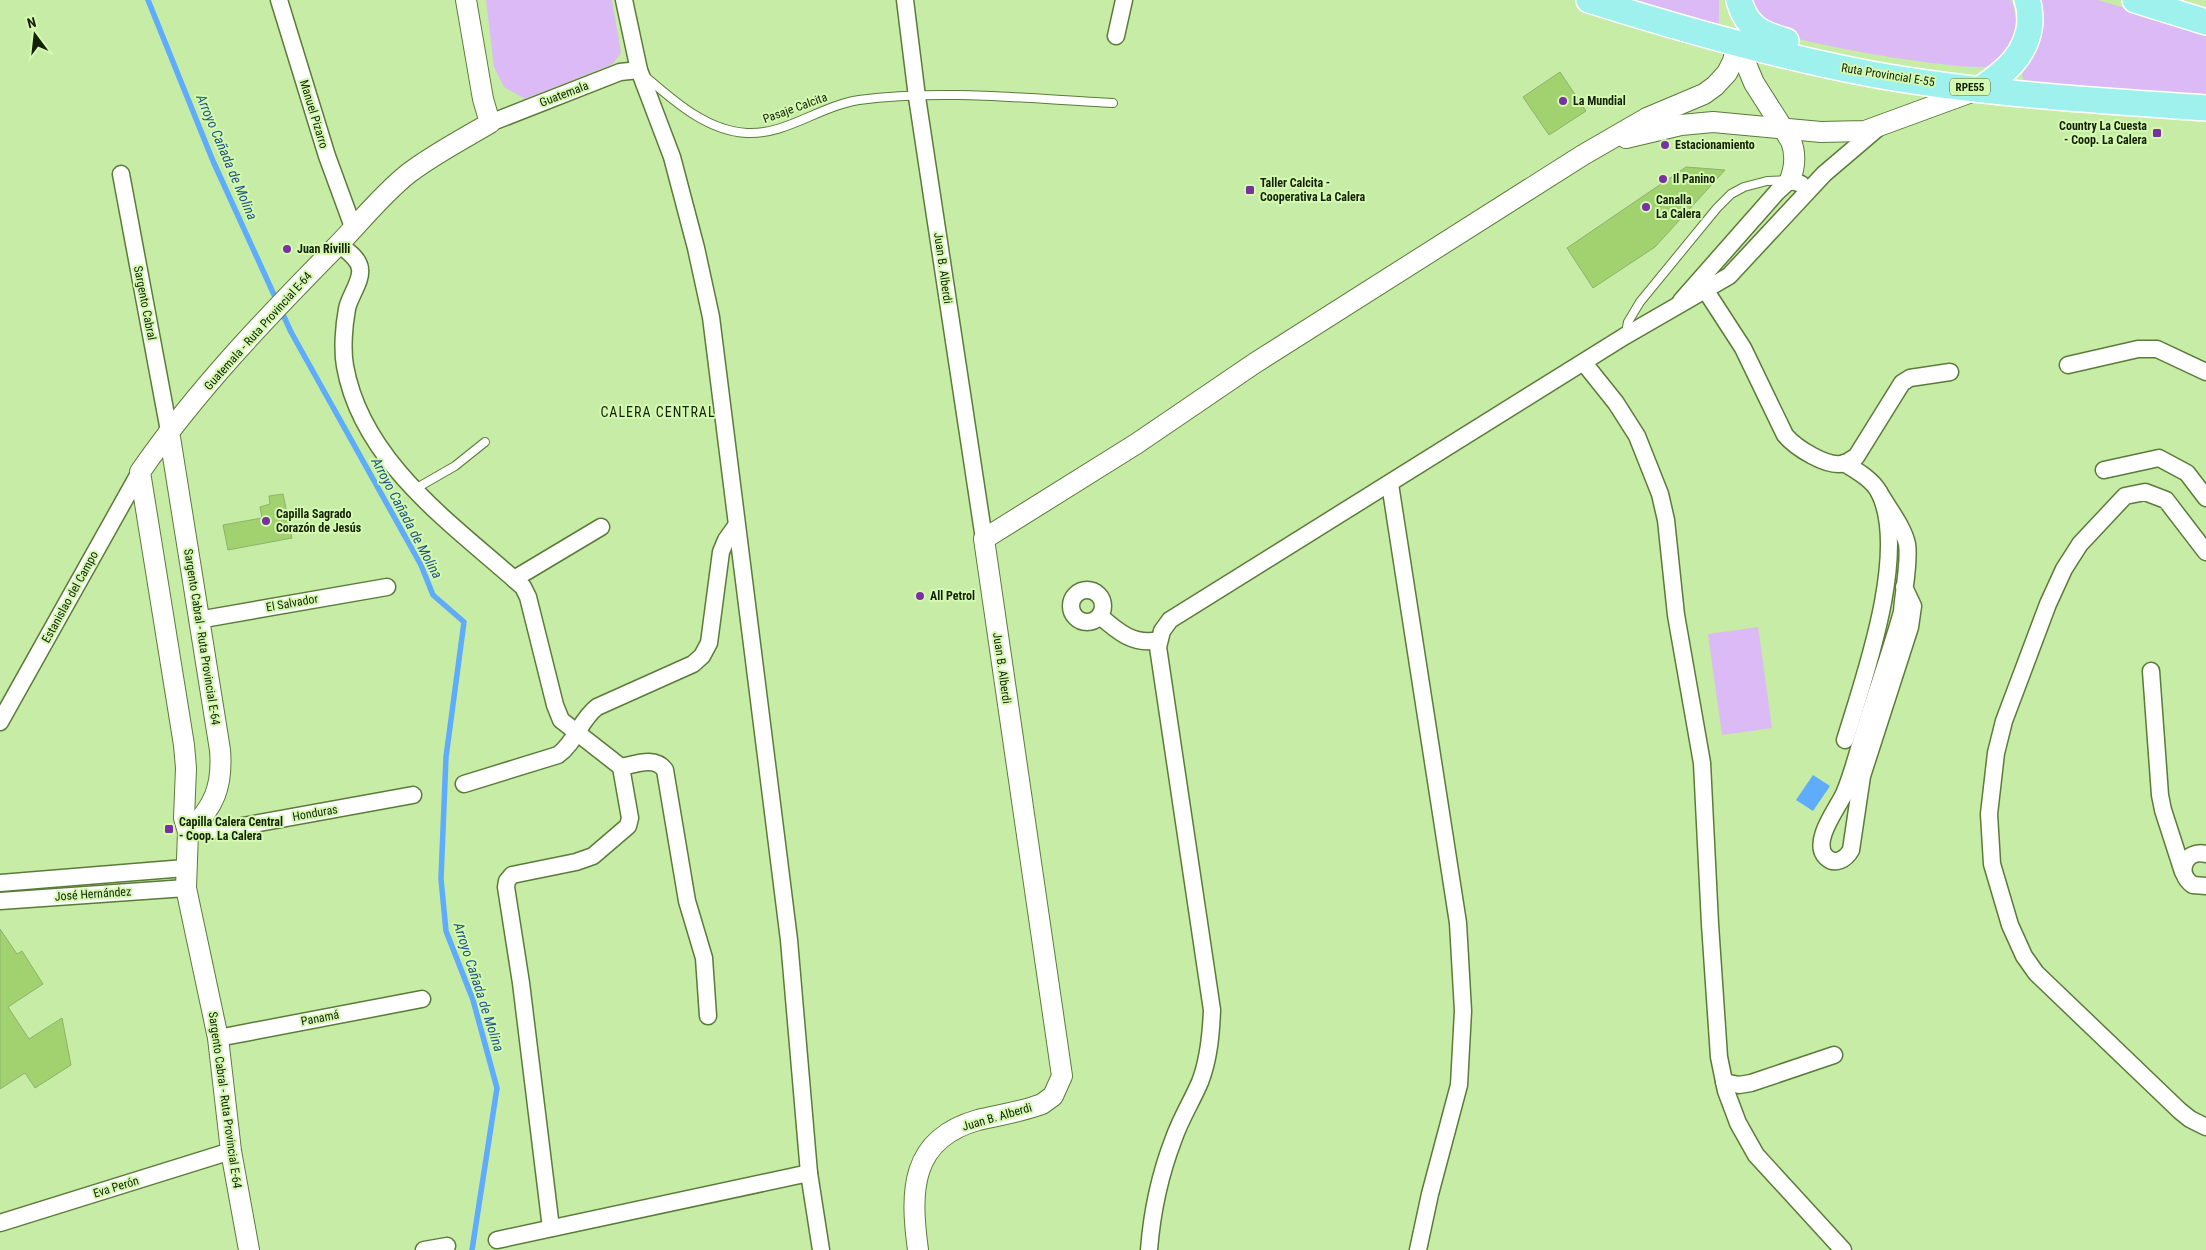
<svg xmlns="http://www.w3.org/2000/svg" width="2206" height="1250" font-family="'Roboto Condensed',sans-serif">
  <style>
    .green { fill: #dcbaf5 }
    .water { fill: #5eacfb }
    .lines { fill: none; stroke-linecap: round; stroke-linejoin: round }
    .stream { stroke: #5eacfb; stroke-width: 5.5 }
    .building { fill: #a1d26f; stroke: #8fb26d }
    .service-casing { stroke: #5b7b39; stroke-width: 10 }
    .minor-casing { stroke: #5b7b39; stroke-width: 19 }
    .tertiary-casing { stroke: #5b7b39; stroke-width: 22 }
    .primary-casing { stroke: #fff; stroke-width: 28 }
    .service { stroke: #fff; stroke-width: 8 }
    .minor { stroke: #fff; stroke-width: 16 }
    .tertiary { stroke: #fff; stroke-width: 20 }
    .primary { stroke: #9ef1ed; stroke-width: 25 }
    .poi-dot { fill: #7a30a3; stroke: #d4f9b1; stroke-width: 2 }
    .labels { text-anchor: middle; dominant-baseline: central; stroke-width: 4; stroke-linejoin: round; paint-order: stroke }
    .shield { fill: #d4f9b1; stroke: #4e6239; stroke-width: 1 }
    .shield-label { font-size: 11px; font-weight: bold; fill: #142106 }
    .street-label { font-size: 12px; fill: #142106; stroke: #d4f9b1 }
    .poi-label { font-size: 12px; font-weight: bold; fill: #142106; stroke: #d4f9b1; text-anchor: start }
    .water-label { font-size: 14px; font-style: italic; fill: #1e5487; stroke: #d4f9b1 }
    .neighbourhood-label { font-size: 14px; letter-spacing: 1px; fill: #142106; stroke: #d4f9b1 }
  </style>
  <rect width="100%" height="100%" fill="#c7eca5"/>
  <g class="green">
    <path d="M486,0H612L621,53L613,64L525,99L504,87L494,67Z"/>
    <path d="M1627,0H1719V24Z"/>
    <path d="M1746,0H2011C2021,19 2015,59 1991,66C1970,73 1777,41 1762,26C1756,20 1751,8 1746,0Z"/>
    <path d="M2039,0H2098L2206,32V97L2024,82L2022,74C2038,52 2047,27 2039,0Z"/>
    <path d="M1758,627L1772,728L1722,735L1708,634Z"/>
  </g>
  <path class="water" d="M1813,775L1830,786L1813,811L1796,800Z"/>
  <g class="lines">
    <path class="stream" d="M148,0L213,161L291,332L421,565L433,595L464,622L446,757L441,879L446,931L473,1000L497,1088L472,1250"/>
  </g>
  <g class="building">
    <path d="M1560,72L1586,111L1549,135L1523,97Z"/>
    <path d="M1686,167L1725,170L1655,247L1593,288L1567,248Z"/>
    <path d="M283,494L292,538L228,550L223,525L262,518L260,507L270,504L269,496Z"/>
    <path d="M0,929L17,954L22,951L43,984L8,1007L29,1039L62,1018L71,1065L35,1088L25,1073L0,1089Z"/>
  </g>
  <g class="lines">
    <g class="service-casing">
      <g id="service">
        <path d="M646,77C674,101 707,131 747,133C786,135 820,106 859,100C943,89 1029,99 1113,103"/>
        <path d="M1626,333L1628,322L1640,302L1717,208L1731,194L1744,187L1767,181L1788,180"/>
        <path d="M415,489L455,466L485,442"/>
      </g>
    </g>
    <g class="minor-casing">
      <g id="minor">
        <path d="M279,0L327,156L353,227"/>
        <path d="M624,0L639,70L672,157L696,248L711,317L789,940L809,1173L821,1250"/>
        <path d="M905,0L917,97L984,539"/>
        <path d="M1116,36L1124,0"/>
        <path d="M490,123L620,72L639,70"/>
        <path d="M121,174L169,431"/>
        <path d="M339,244C347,251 359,258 360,269C362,281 349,297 347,309C344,325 342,349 345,366C362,463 454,525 523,587L528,597L555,705L561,720L621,767L630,818L628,826L593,856L576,862L512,875L507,881L506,887L521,983L551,1228"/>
        <path d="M1706,291L1743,348L1785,435C1795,447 1828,469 1845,463C1849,462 1852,458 1856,457L1902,383L1910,378L1950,372"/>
        <path d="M1681,301L1777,192L1790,180L1801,184"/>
        <path d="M1584,363L1616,403L1637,436L1660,494L1666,520L1676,615L1702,763L1710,924L1719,1057L1726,1091L1738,1123L1756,1155L1843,1250"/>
        <path d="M2068,365L2138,349H2157L2206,372"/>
        <path d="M1844,463C1857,471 1872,479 1879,492C1909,552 1864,678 1845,740"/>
        <path d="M2104,470L2159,458L2187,473L2206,498"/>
        <path d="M1390,484L1458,923L1463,1011L1459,1085L1430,1194L1418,1250"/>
        <path d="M1879,492C1888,508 1903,526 1907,544C1910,562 1903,593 1902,612C1891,651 1877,690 1865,729C1858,750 1853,773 1844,794C1837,809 1811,842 1826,857C1835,866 1846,859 1851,850L1862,776L1910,627L1913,606L1904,587"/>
        <path d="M2206,552L2166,500L2145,492L2125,496L2080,544L2064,569L2048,604L2004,721L1996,753L1989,814L1992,864L2010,925L2024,956L2036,973L2180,1111L2190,1119L2206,1127"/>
        <path d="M514,579L601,527"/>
        <circle cx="1087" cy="606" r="16"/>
        <path d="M1100,616C1117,631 1134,646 1159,640"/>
        <path d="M198,620L387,587"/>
        <path d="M2151,671L2160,795L2163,810L2183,872"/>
        <path d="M0,722L140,472"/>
        <path d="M621,767C636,764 655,756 665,770L687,901L704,958L708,1016"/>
        <path d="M464,784L558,755C575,743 580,720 597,707L693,664L702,656L709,643L721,552L726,540L736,526"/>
        <path d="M188,832L226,829L413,795"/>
        <path d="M2206,854C2185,849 2175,873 2193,885L2206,886"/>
        <path d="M0,883L185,868"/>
        <path d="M0,901L186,888"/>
        <path d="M218,1038L422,999"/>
        <path d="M1724,1082L1739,1085L1751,1083L1834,1055"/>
        <path d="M0,1223L231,1151"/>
        <path d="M497,1240L809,1173"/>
        <path d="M424,1250L447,1246"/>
        <path d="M1149,1250C1152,1211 1160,1174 1174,1138C1181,1118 1192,1101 1200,1082C1209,1059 1211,1034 1212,1010L1158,647L1162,631L1170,620L1625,336L1729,276L1824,174L1878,128"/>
      </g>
    </g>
    <g class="tertiary-casing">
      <g id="tertiary">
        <path d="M1737,42L1754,83L1791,141C1796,154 1795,167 1790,180"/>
        <path d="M1626,138L1681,125L1713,122L1821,132L1865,131L1977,90"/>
        <path d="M169,431L220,750C223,786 214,808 188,832"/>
        <path d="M249,1250L231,1151L218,1038L186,888L188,832L184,818L186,768L184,745L140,472C196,391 265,319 334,249C359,224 381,195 409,173C434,154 463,139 490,123L483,99L466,0"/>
        <path d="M918,1250C910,1191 910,1139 978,1120C999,1115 1021,1112 1042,1104L1053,1096L1062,1076L984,539L1136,444L1255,363L1583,155L1647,118L1704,94L1715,86L1727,73L1733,61L1737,42"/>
      </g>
    </g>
    <g class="primary-casing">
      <g id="primary">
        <path d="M1589,0C1681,29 1775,56 1871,74C1981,94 2094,100 2206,108"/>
        <path d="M1739,0C1746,27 1761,34 1786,41"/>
        <path d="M2135,0L2206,22"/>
        <path d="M1981,89C2005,72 2027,55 2030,23C2030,15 2030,7 2027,0"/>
      </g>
    </g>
    <use href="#service" class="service"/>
    <use href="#minor" class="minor"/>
    <use href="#tertiary" class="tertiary"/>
    <use href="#primary" class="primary"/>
  </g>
  <g class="poi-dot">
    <circle cx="1563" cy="101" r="5"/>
    <rect x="2152" y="128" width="10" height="10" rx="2.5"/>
    <circle cx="1665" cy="145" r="5"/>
    <circle cx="1663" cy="179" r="5"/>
    <rect x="1245" y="185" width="10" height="10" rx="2.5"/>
    <circle cx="1646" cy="207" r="5"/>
    <circle cx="287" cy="249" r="5"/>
    <circle cx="266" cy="521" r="5"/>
    <circle cx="920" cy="596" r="5"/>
    <rect x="164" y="824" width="10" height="10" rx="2.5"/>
  </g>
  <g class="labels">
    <rect class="shield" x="1950" y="78.5" width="40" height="17" rx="4"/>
    <g class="shield-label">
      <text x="1970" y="87">RPE55</text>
    </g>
    <g class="street-label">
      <text transform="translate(1888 75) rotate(9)">Ruta Provincial E-55</text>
      <text transform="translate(564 94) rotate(-21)">Guatemala</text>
      <text transform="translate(795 108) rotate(-20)">Pasaje Calcita</text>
      <text transform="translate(314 114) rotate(73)">Manuel Pizarro</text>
      <text transform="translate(943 268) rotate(82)">Juan B. Alberdi</text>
      <text transform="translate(145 303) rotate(79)">Sargento Cabral</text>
      <text transform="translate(258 331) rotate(-48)">Guatemala - Ruta Provincial E-64</text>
      <text transform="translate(70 597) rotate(-61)">Estanislao del Campo</text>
      <text transform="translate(292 603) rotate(-10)">El Salvador</text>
      <text transform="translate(202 637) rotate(81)">Sargento Cabral - Ruta Provincial E-64</text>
      <text transform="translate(1002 668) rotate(82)">Juan B. Alberdi</text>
      <text transform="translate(315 813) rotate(-10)">Honduras</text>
      <text transform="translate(93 894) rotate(-4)">José Hernández</text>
      <text transform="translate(320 1018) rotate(-11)">Panamá</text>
      <text transform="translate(225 1100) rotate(82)">Sargento Cabral - Ruta Provincial E-64</text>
      <text transform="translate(997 1117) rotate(-16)">Juan B. Alberdi</text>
      <text transform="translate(116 1187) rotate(-17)">Eva Perón</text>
    </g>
    <g class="poi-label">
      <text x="1573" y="101">La Mundial</text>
      <text x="2147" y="126" text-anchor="end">Country La Cuesta<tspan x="2147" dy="14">- Coop. La Calera</tspan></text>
      <text x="1675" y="145">Estacionamiento</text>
      <text x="1673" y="179">Il Panino</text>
      <text x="1260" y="183">Taller Calcita -<tspan x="1260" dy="14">Cooperativa La Calera</tspan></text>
      <text x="1656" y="200">Canalla<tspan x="1656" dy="14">La Calera</tspan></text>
      <text x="297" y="249">Juan Rivilli</text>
      <text x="276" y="514">Capilla Sagrado<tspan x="276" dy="14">Corazón de Jesús</tspan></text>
      <text x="930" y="596">All Petrol</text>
      <text x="179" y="822">Capilla Calera Central<tspan x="179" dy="14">- Coop. La Calera</tspan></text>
    </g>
    <g class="water-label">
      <text transform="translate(227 157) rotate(67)">Arroyo Cañada de Molina</text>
      <text transform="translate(407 518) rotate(62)">Arroyo Cañada de Molina</text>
      <text transform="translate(479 987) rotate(72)">Arroyo Cañada de Molina</text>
    </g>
    <g class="neighbourhood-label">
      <text x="658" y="412">CALERA CENTRAL</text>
    </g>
  </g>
  <g transform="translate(35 35) rotate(345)" stroke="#d4f9b1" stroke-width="4" paint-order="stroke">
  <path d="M0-4L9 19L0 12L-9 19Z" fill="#142106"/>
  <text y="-8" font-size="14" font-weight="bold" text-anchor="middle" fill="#142106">N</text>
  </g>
</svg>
